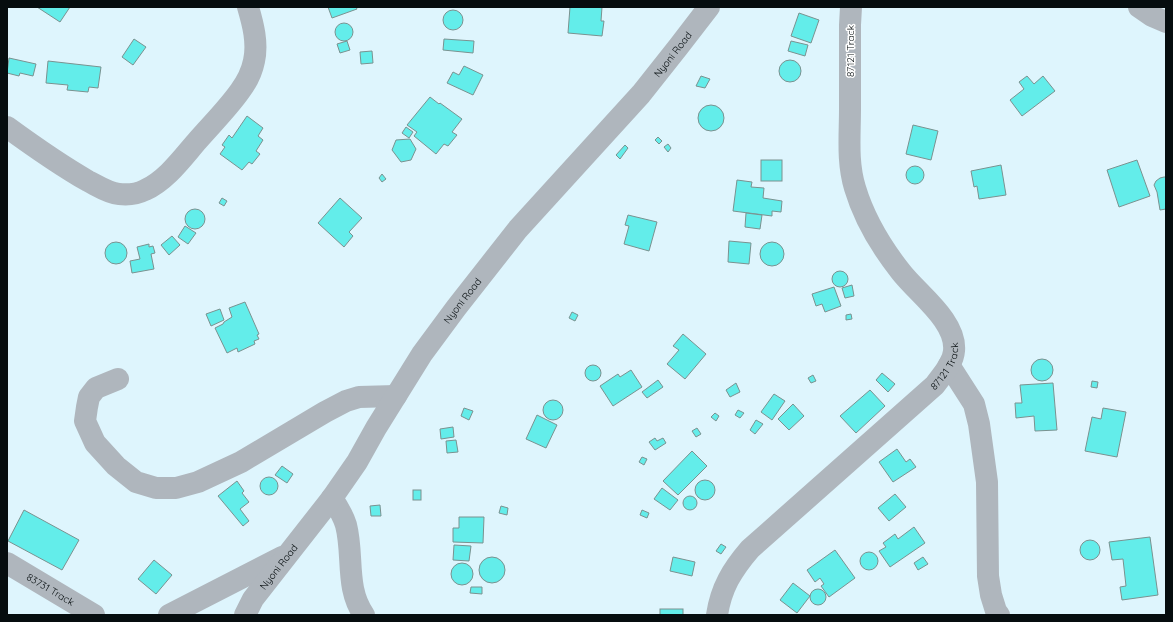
<svg xmlns="http://www.w3.org/2000/svg" width="1173" height="622" font-family="Quicksand,sans-serif">
  <style>
    .building { fill: #63edea; stroke: #7a9290 }
    .lines { fill: none; stroke-linecap: round; stroke-linejoin: round }
    .minor { stroke: #afb6bd; stroke-width: 22 }
    .labels { text-anchor: middle; dominant-baseline: central; stroke-width: 3; stroke-linejoin: round; paint-order: stroke }
    .street-label { font-size: 10px; fill: #060d0f; stroke: #fff }
  </style>
  <rect width="100%" height="100%" fill="#def5fd"/>
  <g class="building">
    <path d="M37,7H70L60,22Z"/>
    <path d="M328,7H356L357,9L332,18Z"/>
    <path d="M570,7H602L601,21H604L602,36L568,33Z"/>
    <circle cx="453" cy="20" r="10"/>
    <path d="M799,13L819,20L811,43L791,36Z"/>
    <circle cx="344" cy="32" r="9"/>
    <path d="M134,39L146,47L133,65L122,57Z"/>
    <path d="M444,39L474,41L473,53L443,50Z"/>
    <path d="M347,41L350,50L340,53L337,44Z"/>
    <path d="M791,41L808,45L805,56L788,51Z"/>
    <path d="M372,51L373,63L361,64L360,52Z"/>
    <path d="M9,58L36,64L33,76L20,73L19,76L7,73Z"/>
    <circle cx="790" cy="71" r="11"/>
    <path d="M48,61L101,67L98,88L89,87L88,92L67,90L68,85L46,83Z"/>
    <path d="M464,66L483,75L473,95L447,83L453,72L459,75Z"/>
    <path d="M701,76L710,79L705,88L696,86Z"/>
    <path d="M1027,76L1034,84L1043,76L1055,91L1022,116L1010,100L1024,89L1019,82Z"/>
    <path d="M430,97L439,104L440,103L462,119L452,132L457,135L448,146L444,144L436,154L414,136L417,132L407,125Z"/>
    <circle cx="711" cy="118" r="13"/>
    <path d="M247,116L263,128L258,136L263,140L256,151L260,154L252,164L249,162L242,170L220,154L225,147L222,145L229,135L232,138Z"/>
    <path d="M913,125L938,131L931,160L906,154Z"/>
    <path d="M406,127L413,132L409,138L402,133Z"/>
    <path d="M658,137L662,141L659,144L655,140Z"/>
    <path d="M410,139L416,149L411,160L401,162L392,150L396,140Z"/>
    <path d="M668,144L671,148L668,152L664,147Z"/>
    <path d="M625,145L628,148L620,159L616,155Z"/>
    <rect x="761" y="160" width="21" height="21"/>
    <path d="M1137,160L1150,196L1119,207L1107,170Z"/>
    <path d="M1001,165L1006,195L979,199L977,186L974,187L971,171Z"/>
    <circle cx="915" cy="175" r="9"/>
    <path d="M382,174L386,179L382,182L379,178Z"/>
    <path d="M1164,177H1166V209L1160,210L1157,192L1154,185L1156,181L1160,178Z"/>
    <path d="M737,180L752,182L751,187L764,188L763,198L782,201L781,212L772,211V216L733,211Z"/>
    <path d="M222,198L227,201L224,206L219,203Z"/>
    <path d="M340,198L362,218L349,232L353,236L344,247L318,223Z"/>
    <circle cx="195" cy="219" r="10"/>
    <path d="M746,213L762,215L760,229L745,227Z"/>
    <path d="M628,215L657,222L649,251L624,244L629,226L625,225Z"/>
    <path d="M185,226L196,233L188,244L178,237Z"/>
    <path d="M172,236L180,245L169,255L161,245Z"/>
    <path d="M729,241L751,243L749,264L728,262Z"/>
    <circle cx="116" cy="253" r="11"/>
    <circle cx="772" cy="254" r="12"/>
    <path d="M149,244V247L153,246L155,253L151,254L154,269L132,273L130,261L140,259L137,247Z"/>
    <circle cx="840" cy="279" r="8"/>
    <path d="M852,285L854,296L845,298L842,288Z"/>
    <path d="M834,287L841,306L825,312L822,304L816,306L812,294Z"/>
    <path d="M245,302L259,334L257,335L259,339L254,341L255,344L238,352L237,348L227,353L215,328L223,324L224,322L232,317L229,308Z"/>
    <path d="M220,309L224,320L211,326L206,314Z"/>
    <path d="M572,312L578,315L575,321L569,318Z"/>
    <path d="M851,314L852,319L846,320V315Z"/>
    <path d="M683,334L706,354L685,379L667,364L679,350L673,346Z"/>
    <circle cx="1042" cy="370" r="11"/>
    <circle cx="593" cy="373" r="8"/>
    <path d="M631,370L642,387L613,406L600,386L618,374L620,377Z"/>
    <path d="M882,373L895,384L888,392L876,380Z"/>
    <path d="M813,375L816,381L811,383L808,378Z"/>
    <path d="M658,380L663,387L647,398L642,392Z"/>
    <path d="M1092,381L1098,382L1097,388L1091,387Z"/>
    <path d="M736,383L740,392L730,397L726,390Z"/>
    <path d="M1053,383L1057,430L1035,431L1034,416L1016,418L1015,403H1022L1020,385Z"/>
    <path d="M870,390L885,406L856,433L840,416Z"/>
    <path d="M774,394L785,401L772,420L761,412Z"/>
    <circle cx="553" cy="410" r="10"/>
    <path d="M793,404L804,416L789,430L778,419Z"/>
    <path d="M464,408L473,411L469,420L461,416Z"/>
    <path d="M1103,408L1126,412L1117,457L1085,451L1092,417L1101,419Z"/>
    <path d="M738,410L744,413L740,418L735,415Z"/>
    <path d="M715,413L719,416L716,421L711,417Z"/>
    <path d="M537,415L557,425L546,448L526,439Z"/>
    <path d="M756,420L763,424L755,434L750,430Z"/>
    <path d="M453,427L454,437L441,439L440,429Z"/>
    <path d="M697,428L701,434L696,437L692,431Z"/>
    <path d="M655,438L657,441L663,438L666,443L655,450L649,442Z"/>
    <path d="M456,440L458,452L447,453L446,441Z"/>
    <path d="M897,449L906,462L910,459L916,467L893,482L879,462Z"/>
    <path d="M692,451L707,466L678,495L663,481Z"/>
    <path d="M642,457L647,459L644,465L639,462Z"/>
    <path d="M282,466L293,474L287,483L275,475Z"/>
    <circle cx="269" cy="486" r="9"/>
    <circle cx="705" cy="490" r="10"/>
    <path d="M237,481L244,491L242,493L249,502L240,509L249,521L243,526L218,496Z"/>
    <path d="M662,488L678,500L670,510L654,499Z"/>
    <rect x="413" y="490" width="8" height="10"/>
    <path d="M895,494L906,507L889,521L878,508Z"/>
    <circle cx="690" cy="503" r="7"/>
    <path d="M380,505L381,516H371L370,506Z"/>
    <path d="M501,506L508,508L507,515L499,513Z"/>
    <path d="M24,510L79,540L62,570L8,541Z"/>
    <path d="M642,510L649,513L647,518L640,515Z"/>
    <path d="M459,517H484L483,543L453,542V528H459Z"/>
    <path d="M914,527L925,543L890,567L879,551L886,547L883,543L895,534L898,539Z"/>
    <path d="M1150,537L1158,595L1122,600L1120,587L1126,586L1123,559L1112,560L1109,542Z"/>
    <circle cx="1090" cy="550" r="10"/>
    <path d="M721,544L726,547L721,554L716,551Z"/>
    <path d="M454,545L471,546L469,561L453,560Z"/>
    <path d="M835,550L855,578L829,597L821,586L824,584L820,578L815,582L807,570Z"/>
    <circle cx="869" cy="561" r="9"/>
    <circle cx="492" cy="570" r="13"/>
    <path d="M673,557L695,562L692,576L670,571Z"/>
    <path d="M923,557L928,564L918,570L914,563Z"/>
    <path d="M154,560L172,575L156,594L138,579Z"/>
    <circle cx="462" cy="574" r="11"/>
    <path d="M793,583L810,596L797,613L780,600Z"/>
    <path d="M471,587H482V594L470,593Z"/>
    <circle cx="818" cy="597" r="8"/>
    <rect x="660" y="609" width="23" height="6"/>
  </g>
  <g class="lines">
    <g class="minor">
      <path d="M1139,7L1152,16L1166,22"/>
      <path d="M7,127C33,146 60,165 88,181C98,186 108,193 119,194C128,195 137,194 145,190C167,180 183,157 198,140C212,124 228,108 240,91C246,83 252,71 254,61C258,43 253,24 248,7"/>
      <path d="M949,365L974,404L979,424L987,482L988,576L991,595L996,611L999,615"/>
      <path d="M118,379L96,388L89,397L87,407L85,421L95,443L116,466L136,482L156,488H176L198,482L241,462L325,412L346,401L359,397L396,396"/>
      <path d="M332,498C338,507 343,515 346,525C354,556 345,588 364,615"/>
      <path id="s1" d="M7,563L94,615"/>
      <path d="M169,615L282,557"/>
      <path id="s2" d="M245,615L253,599L332,498L357,462L376,428L422,354L456,308L518,229L641,94L679,46L709,7"/>
      <path id="s3" d="M717,615C721,588 732,570 750,549L935,385C942,375 953,364 954,351C957,321 918,294 901,272C882,248 864,218 855,188C847,162 850,136 850,109C850,81 850,53 850,25L851,7"/>
    </g>
  </g>
  <g class="labels">
    <g class="street-label">
      <text transform="translate(850 51) rotate(-90)">87121 Track</text>
      <text stroke="none"><textPath href="#s2" startOffset="707">Nyoni Road</textPath></text>
      <text stroke="none"><textPath href="#s2" startOffset="383">Nyoni Road</textPath></text>
      <text stroke="none"><textPath href="#s3" startOffset="344">87121 Track</textPath></text>
      <text stroke="none"><textPath href="#s2" startOffset="59">Nyoni Road</textPath></text>
      <text stroke="none"><textPath href="#s1" startOffset="51">83731 Track</textPath></text>
    </g>
  </g>
  <rect width="1173" height="622" fill="none" stroke="#060d0f" stroke-width="16"/>
</svg>
